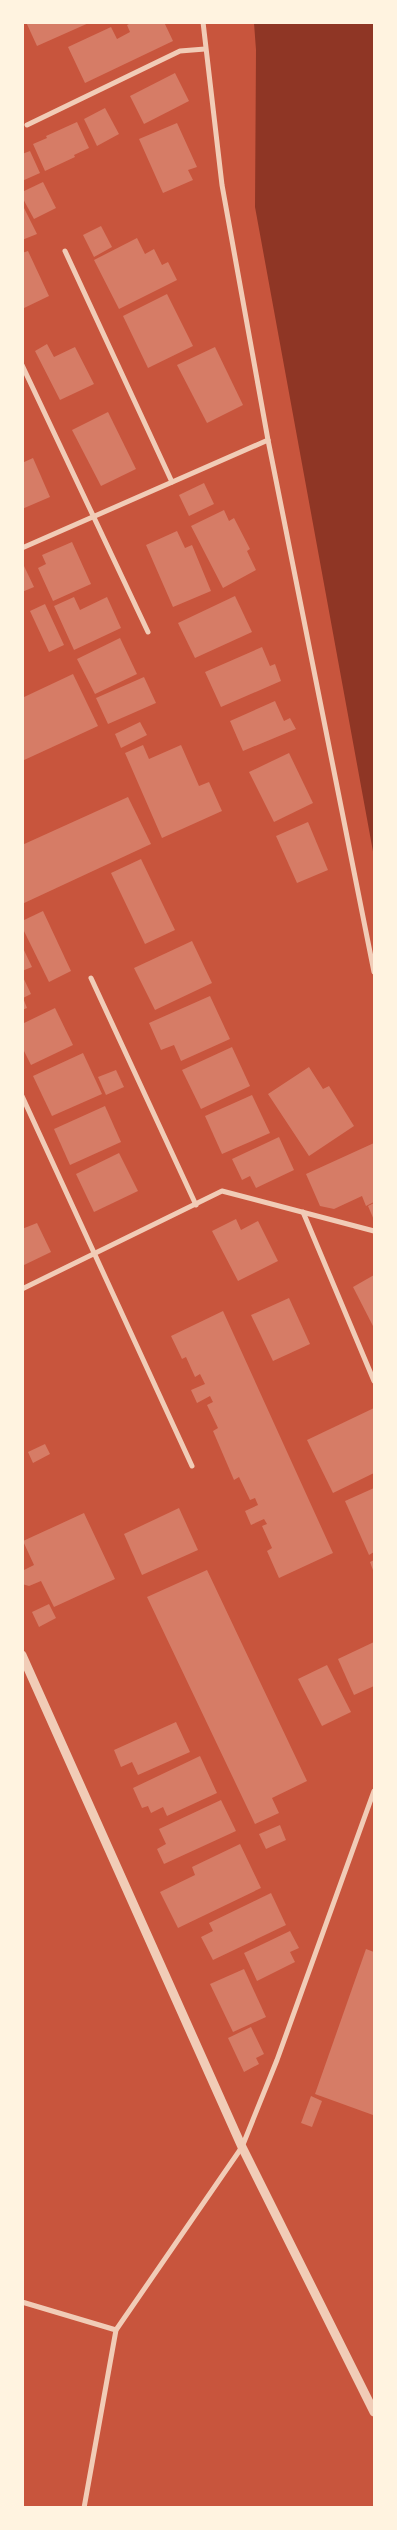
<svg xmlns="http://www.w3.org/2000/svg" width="397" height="2530" font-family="'Work Sans',sans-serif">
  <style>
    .water { fill: #8f3625 }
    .building { fill: #d67c66 }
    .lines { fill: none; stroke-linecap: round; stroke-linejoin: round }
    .minor { stroke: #f1ccb7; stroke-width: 5 }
    .tertiary { stroke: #f1ccb7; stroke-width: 9 }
  </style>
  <rect width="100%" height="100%" fill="#c8553d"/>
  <path class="water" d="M254,23H374V857L255,207L256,50Z"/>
  <g class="building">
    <path d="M26,22H91L37,46Z"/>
    <path d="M133,22H164L173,41L85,83L68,47L111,27L117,39L130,32L127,25Z"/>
    <path d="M175,73L189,101L144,124L130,96Z"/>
    <path d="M105,108L119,134L97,146L84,119Z"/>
    <path d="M77,122L89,148L74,155L75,157L45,171L33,144L47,138L46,136Z"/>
    <path d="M177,123L197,167L188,170L193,180L163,193L139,139Z"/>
    <path d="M30,151L40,173L22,181V154Z"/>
    <path d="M43,182L56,208L34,219L22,197V192Z"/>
    <path d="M22,204L37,234L22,240Z"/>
    <path d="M101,226L112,247L94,257L83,235Z"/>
    <path d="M137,238L145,254L154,249L162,265L168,262L177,280L119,309L94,260Z"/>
    <path d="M28,251L49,296L22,309V253Z"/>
    <path d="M167,294L193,346L148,368L123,316Z"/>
    <path d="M47,344L54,357L75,347L94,384L60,400L35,351Z"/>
    <path d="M215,347L243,405L207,423L177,365Z"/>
    <path d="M108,412L136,469L101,486L72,430Z"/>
    <path d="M33,458L50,497L22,509V463Z"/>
    <path d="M204,483L214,504L189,516L179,495Z"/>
    <path d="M224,510L229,521L234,518L250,549L247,551L256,570L223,588L191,526Z"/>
    <path d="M177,531L185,548L192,545L211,591L173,607L146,545Z"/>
    <path d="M72,542L91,584L53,601L38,568L46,564L42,555Z"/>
    <path d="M24,566L34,587L22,592V567Z"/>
    <path d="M235,596L252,632L195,658L178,623Z"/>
    <path d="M74,597L80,610L107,597L121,628L74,650L54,606Z"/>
    <path d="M45,604L64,645L49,652L30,611Z"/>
    <path d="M120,638L137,674L95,694L77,659Z"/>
    <path d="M262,647L270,666L275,664L281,681L221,707L205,672Z"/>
    <path d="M73,674L98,726L22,761V698Z"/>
    <path d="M144,677L156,703L108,724L96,698Z"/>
    <path d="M275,701L284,721L290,718L296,729L243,751L230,721Z"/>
    <path d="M140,722L147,735L121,748L115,734Z"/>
    <path d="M143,745L149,759L181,745L199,786L209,782L222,811L162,838L125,753Z"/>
    <path d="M289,753L313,803L274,822L249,772Z"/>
    <path d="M128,797L151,844L22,904V845Z"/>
    <path d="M308,822L328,870L297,883L276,836Z"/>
    <path d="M141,859L175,930L145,944L111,873Z"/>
    <path d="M43,911L71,971L49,982L22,927V921Z"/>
    <path d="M192,941L212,983L155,1010L134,968Z"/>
    <path d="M22,946L32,967L22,971Z"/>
    <path d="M22,975L31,994L23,998L27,1008L22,1010Z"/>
    <path d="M210,996L230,1039L181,1061L174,1045L161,1050L149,1023Z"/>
    <path d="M55,1008L73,1045L31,1065L22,1047V1024Z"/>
    <path d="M232,1047L250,1086L201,1109L182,1070Z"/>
    <path d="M83,1053L102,1094L52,1116L33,1076Z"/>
    <path d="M309,1067L323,1089L329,1086L354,1126L309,1156L268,1094Z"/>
    <path d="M116,1070L124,1087L106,1095L98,1077Z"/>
    <path d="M252,1095L270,1133L222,1154L205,1116Z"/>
    <path d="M105,1106L121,1142L70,1165L54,1129Z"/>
    <path d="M279,1137L294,1170L256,1188L250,1176L242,1180L232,1159Z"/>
    <path d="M374,1143V1202L366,1206L362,1196L334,1209L320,1206L306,1174Z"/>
    <path d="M119,1153L138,1191L94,1212L76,1174Z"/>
    <path d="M374,1203V1220L368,1206Z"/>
    <path d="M236,1219L241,1230L258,1221L278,1261L238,1281L212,1231Z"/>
    <path d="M37,1223L51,1252L22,1266V1229Z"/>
    <path d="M374,1275V1328L353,1287Z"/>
    <path d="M289,1298L310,1344L273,1361L251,1315Z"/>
    <path d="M223,1311L333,1553L279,1578L267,1551L272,1548L262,1526L267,1524L264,1519L251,1525L245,1511L258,1505L255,1498L250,1500L239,1477L234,1480L213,1431L218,1428L207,1405L213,1402L210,1396L197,1403L191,1390L205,1384L200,1374L195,1377L186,1357L182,1359L171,1336Z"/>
    <path d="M374,1408V1473L333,1493L307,1440Z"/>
    <path d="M45,1444L50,1454L33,1463L28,1452Z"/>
    <path d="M374,1488V1552L369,1555L345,1501Z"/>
    <path d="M179,1508L198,1550L142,1575L124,1534Z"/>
    <path d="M84,1513L115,1579L54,1607L41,1581L29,1586L22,1584V1571L34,1565L23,1541Z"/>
    <path d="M374,1560V1573L370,1562Z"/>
    <path d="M207,1570L307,1781L272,1798L279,1813L255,1824L147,1597Z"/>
    <path d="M49,1604L56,1618L39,1627L32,1612Z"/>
    <path d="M374,1642V1686L354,1695L338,1659Z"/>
    <path d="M327,1665L351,1712L322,1726L298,1679Z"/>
    <path d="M176,1722L190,1752L138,1775L132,1762L121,1767L114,1750Z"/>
    <path d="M200,1756L217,1793L167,1816L163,1807L151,1813L148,1806L142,1808L133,1788Z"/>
    <path d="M221,1800L236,1831L164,1864L157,1849L166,1844L159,1829Z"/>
    <path d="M280,1825L286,1840L266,1849L259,1834Z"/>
    <path d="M240,1844L261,1888L178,1928L160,1892L195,1875L192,1867Z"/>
    <path d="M271,1893L286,1925L213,1960L201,1937L213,1931L209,1923Z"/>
    <path d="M290,1931L299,1948L290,1952L295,1962L257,1981L244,1953Z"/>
    <path d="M366,1949L374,1952V2109L373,2115L315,2094Z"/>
    <path d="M244,1969L266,2017L233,2032L210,1984Z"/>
    <path d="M251,2027L264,2054L256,2058L259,2064L244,2072L228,2038Z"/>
    <path d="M311,2096L322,2101L312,2127L301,2123Z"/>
  </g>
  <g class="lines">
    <g class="minor">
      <path d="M203,22L222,185L268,440L374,972"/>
      <path d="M27,125L180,51L205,49"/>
      <path d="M65,251L172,482"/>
      <path d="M22,365L148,632"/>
      <path d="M22,548L268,440"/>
      <path d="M91,978L196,1205"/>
      <path d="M22,1096L192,1466"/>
      <path d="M303,1212L374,1381"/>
      <path d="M22,1289L222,1191L374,1231"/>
      <path d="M22,2302L116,2330"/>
      <path d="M84,2508L116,2330L242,2147L277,2060L374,1791"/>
    </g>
    <path class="tertiary" d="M22,1655L242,2147L374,2412"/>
  </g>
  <rect width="397" height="2530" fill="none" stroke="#fff3e0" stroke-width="48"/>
</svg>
